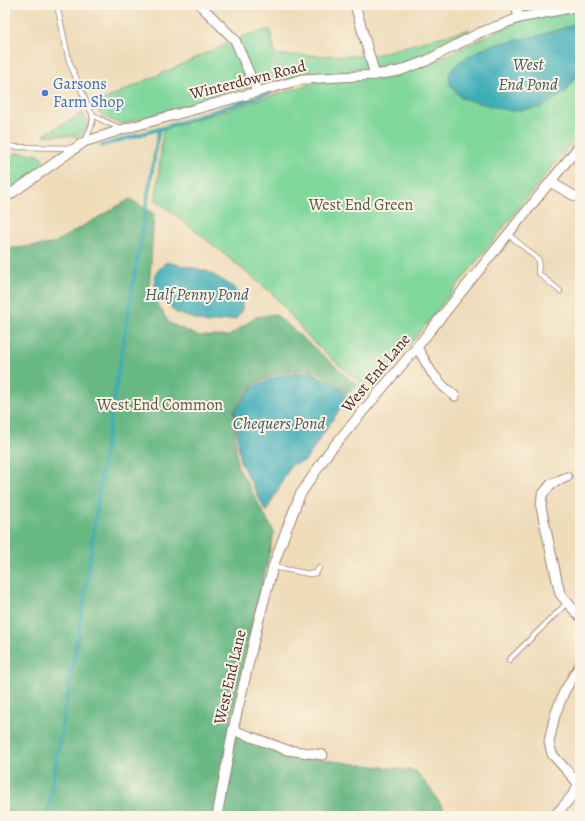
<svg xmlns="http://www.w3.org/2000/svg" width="585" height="821" font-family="Alegreya,serif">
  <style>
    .green { fill: #80d79c; stroke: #657b64 }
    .forest { fill: #68b884; stroke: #596c58 }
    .water { fill: #3dadb8; stroke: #446672 }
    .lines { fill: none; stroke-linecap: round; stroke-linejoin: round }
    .stream { stroke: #3dadb8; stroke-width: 3.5 }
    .lane-casing { stroke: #9c7e72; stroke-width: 6 }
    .street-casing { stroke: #9c7e72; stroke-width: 11 }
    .lane { stroke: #fff; stroke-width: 4.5 }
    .street { stroke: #fff; stroke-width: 9 }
    .shop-dot { fill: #3f7fe0; stroke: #fcf5e5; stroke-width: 1.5 }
    .labels { text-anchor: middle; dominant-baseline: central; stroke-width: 4; stroke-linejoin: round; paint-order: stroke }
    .street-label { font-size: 16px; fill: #4a1f2b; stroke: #fcf5e5 }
    .shop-label { font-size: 16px; fill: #366cbe; stroke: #fcf5e5; text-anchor: start }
    .park-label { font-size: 16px; fill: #5a564d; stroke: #fcf5e5 }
    .water-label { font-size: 17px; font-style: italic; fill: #455863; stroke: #fcf5e5 }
  </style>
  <rect width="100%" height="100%" fill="#fcf5e5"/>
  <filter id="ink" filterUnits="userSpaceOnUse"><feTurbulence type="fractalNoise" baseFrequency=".025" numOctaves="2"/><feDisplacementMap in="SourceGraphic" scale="8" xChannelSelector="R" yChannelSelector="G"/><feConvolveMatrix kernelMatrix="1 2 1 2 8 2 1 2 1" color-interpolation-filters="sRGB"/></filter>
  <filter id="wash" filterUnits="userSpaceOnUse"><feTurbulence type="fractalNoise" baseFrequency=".012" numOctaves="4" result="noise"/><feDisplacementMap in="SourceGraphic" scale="16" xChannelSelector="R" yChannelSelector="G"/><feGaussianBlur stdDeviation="0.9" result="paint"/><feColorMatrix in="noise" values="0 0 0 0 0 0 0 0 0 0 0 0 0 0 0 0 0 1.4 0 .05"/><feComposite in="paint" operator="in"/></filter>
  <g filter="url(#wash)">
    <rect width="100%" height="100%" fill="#eedcb9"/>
    <g class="green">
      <path d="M580,10V132L371,393L312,341L273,294L192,228L156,200L163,130L316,82L427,65L518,21Z"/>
      <path d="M270,29L275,55L365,56L374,55L470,29L464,35L432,51L395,66L337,74L309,73L270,84L241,89L123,124C109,119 102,118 92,105L244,36Z"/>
      <path d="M83,113C88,123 89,128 80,136L44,135Z"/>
      <path d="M17,153L36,154L41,156L43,161L42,167L5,196V159L11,155Z"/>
    </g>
    <path class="forest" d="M130,199L154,214L149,290L169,323L198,336H229L256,317L275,314L358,386L347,394L321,373L308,369L276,374L253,384L234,410L237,465L274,532L229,731L297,757L416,771L432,791L448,816H5V249L52,244Z"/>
    <g class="water">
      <path d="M580,23V73L577,74L567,90L557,98L540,108L510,111L461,98L450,84L449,73L459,62L488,46L537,36Z"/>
      <path d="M166,262L207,271L232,286L242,298V310L236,319L207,323L176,313L155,289V274Z"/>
      <path d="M310,371L332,382L348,397L305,461L291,465L266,512L240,461L235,411L253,386L277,376Z"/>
    </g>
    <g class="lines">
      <g class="stream">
        <path d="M101,146L159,129L270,93"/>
        <path d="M47,816L84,599L105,451L159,129"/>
      </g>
    </g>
  </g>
  <g filter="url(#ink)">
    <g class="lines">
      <g class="lane-casing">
        <g id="lane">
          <path d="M57,5L69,61L89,108C90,110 92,112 92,114C95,123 88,133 85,141"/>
          <path d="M92,114C102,121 112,125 123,129"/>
          <path d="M5,144L14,147L73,148"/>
          <path d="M508,234L539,260L538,273L560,291"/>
          <path d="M273,567L310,574L316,573L319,568"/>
          <path d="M509,660L567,603"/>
        </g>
      </g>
      <g class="street-casing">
        <g id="street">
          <path d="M202,5V7L235,40L257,91"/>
          <path d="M355,5L375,75"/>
          <path d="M516,5L519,18"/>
          <path d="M550,182L580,199"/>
          <path d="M5,198L84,142L124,129L303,79L375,75L399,71L426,61L479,33L519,18L580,6"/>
          <path d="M417,347L432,373L443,386L455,396"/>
          <path d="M567,477L551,484L542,495L541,507L560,594L580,617"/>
          <path d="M233,730L287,750L323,755"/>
          <path d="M217,816L233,730L258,623L273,567L284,536L300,495L328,453L417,347L580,145"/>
          <path d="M554,816C562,807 574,797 578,785L576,781L552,754L549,742L555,715L564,692L580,665"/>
        </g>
      </g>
      <use href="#lane" class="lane"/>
      <use href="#street" class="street"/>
    </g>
  </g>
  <circle class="shop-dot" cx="45" cy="93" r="4"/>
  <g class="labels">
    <g class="street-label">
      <text transform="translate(248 80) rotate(-14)">Winterdown Road</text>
      <text transform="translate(376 373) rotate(-50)">West End Lane</text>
      <text transform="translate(230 677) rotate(-77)">West End Lane</text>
    </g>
    <g class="shop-label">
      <text x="53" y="84">Garsons<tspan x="53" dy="18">Farm Shop</tspan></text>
    </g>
    <g class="park-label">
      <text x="361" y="205">West End Green</text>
      <text x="160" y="405">West End Common</text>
    </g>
    <g class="water-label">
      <text x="528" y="64">West<tspan x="528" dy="20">End Pond</tspan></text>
      <text x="197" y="294">Half Penny Pond</text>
      <text x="279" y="423">Chequers Pond</text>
    </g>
  </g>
  <rect width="585" height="821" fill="none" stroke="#fcf5e5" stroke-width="20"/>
</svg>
